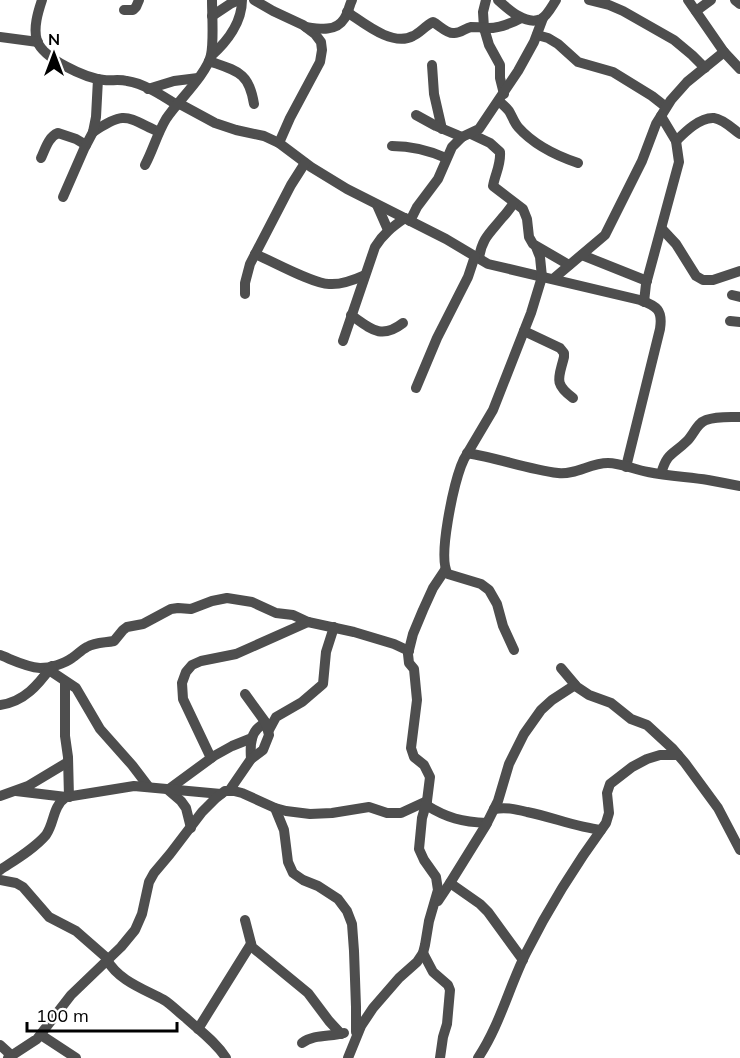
<svg xmlns="http://www.w3.org/2000/svg" width="740" height="1058" font-family="Mulish,sans-serif">
  <style>
    .lines { fill: none; stroke-linecap: round; stroke-linejoin: round }
    .minor { stroke: #4e4e4e; stroke-width: 10 }
  </style>
  <rect width="100%" height="100%" fill="#fff"/>
  <g class="lines">
    <g class="minor">
      <path d="M42,0C38,12 33,28 37,41C44,59 85,78 104,80C111,81 119,79 127,81C143,83 163,96 177,105"/>
      <path d="M254,0L273,11L303,25L315,34L321,42L322,50L320,62L290,118L279,143"/>
      <path d="M486,0L483,12L484,28L489,45L500,65V78L504,94"/>
      <path d="M498,0C508,9 526,26 541,19C547,16 552,6 556,0"/>
      <path d="M589,0L609,5L623,11L674,40L692,55L705,68"/>
      <path d="M688,0L724,52L740,69"/>
      <path d="M735,0L740,4"/>
      <path d="M124,10H133L136,7L139,0"/>
      <path d="M696,11L711,0"/>
      <path d="M347,12C364,23 392,47 413,36C420,33 425,26 433,22C439,25 446,33 453,33C460,34 465,28 471,27C476,27 480,27 485,28C498,29 510,24 521,18"/>
      <path d="M212,16L230,4L239,0"/>
      <path d="M306,27C319,29 336,32 344,19C348,14 349,6 352,0"/>
      <path d="M537,35L548,38L558,44L578,62L613,72L652,96L666,107"/>
      <path d="M0,37L38,42"/>
      <path d="M211,56C227,42 242,22 242,0"/>
      <path d="M209,61C237,71 249,72 254,104"/>
      <path d="M432,65L434,94L442,129"/>
      <path d="M148,89L174,81L198,78"/>
      <path d="M499,101C502,104 506,107 509,111C512,116 514,122 518,127C533,144 557,156 578,163"/>
      <path d="M178,103L215,123L236,130L264,136L279,143L311,167L347,189L446,239L488,264L640,300C657,306 663,310 660,329L626,467"/>
      <path d="M416,115L436,126L462,137"/>
      <path d="M93,132C126,110 126,117 159,132"/>
      <path d="M471,134L490,143L500,152C501,165 495,174 493,186L523,209L527,219L529,237L533,244L569,265"/>
      <path d="M676,141C685,132 700,117 714,118C723,119 733,129 740,134"/>
      <path d="M392,146C412,146 428,150 446,158"/>
      <path d="M41,158C45,150 48,137 58,133L76,139L86,145"/>
      <path d="M145,165C153,150 157,134 166,119C177,102 207,74 211,55C214,41 212,15 212,0"/>
      <path d="M63,197L84,149L93,132L96,117L98,79"/>
      <path d="M377,205L388,230"/>
      <path d="M410,221L417,207L438,179L452,147L462,137L479,129L518,71L534,42L543,18"/>
      <path d="M662,229L676,244L696,276L703,280H713L740,271"/>
      <path d="M255,254C272,261 313,284 329,284C341,285 354,280 365,275"/>
      <path d="M582,255L647,281"/>
      <path d="M479,258C482,238 490,233 502,218C507,213 510,208 514,203"/>
      <path d="M553,279L605,235L642,161L656,124L671,100L687,82L724,52"/>
      <path d="M245,294V283L250,264L291,185L305,163"/>
      <path d="M732,295L740,297"/>
      <path d="M644,302L646,284L679,162L676,141L661,116"/>
      <path d="M351,315C371,329 381,340 403,323"/>
      <path d="M730,321L740,322"/>
      <path d="M524,331L560,348L564,353V357C559,378 553,383 573,398"/>
      <path d="M343,341L375,247C383,234 392,227 405,218"/>
      <path d="M416,388L437,338L468,277L475,256"/>
      <path d="M467,453C498,458 527,469 558,473C576,475 590,463 608,463C621,463 635,470 648,472C668,476 688,477 708,480C719,482 729,484 740,486"/>
      <path d="M661,474C667,452 673,455 687,441C694,434 697,423 706,420C717,416 729,417 740,417"/>
      <path d="M514,650L503,626L497,604L489,590L481,584L448,574C437,558 454,485 461,466L464,459L493,410L531,313L542,277L540,257L536,247"/>
      <path d="M0,655C13,660 26,667 40,668C50,668 64,664 72,658C77,655 81,650 87,647C96,642 105,643 114,641L123,630L127,627L143,624L171,609L178,608L191,609L212,601L227,598L252,602L276,613L293,615L308,622L354,632L394,644L409,651"/>
      <path d="M561,668L577,687L589,695L611,703L631,719L647,725L673,749L685,763L718,808L740,850"/>
      <path d="M49,670L76,688L100,729L132,765L148,786"/>
      <path d="M65,682V736L68,757L69,797"/>
      <path d="M0,705C24,702 38,685 52,666"/>
      <path d="M269,730L276,717L302,702L323,684L326,652L334,627"/>
      <path d="M211,758L183,699L182,683L186,672L192,665L201,661L236,654L308,622"/>
      <path d="M251,759C250,745 250,729 266,723"/>
      <path d="M167,789L181,801L186,808L191,828"/>
      <path d="M169,789L214,756L232,746L252,738"/>
      <path d="M16,791L66,797"/>
      <path d="M229,791L251,759L263,750L269,735L266,723L245,694"/>
      <path d="M0,796L28,786L68,762"/>
      <path d="M426,805C447,818 462,822 487,823"/>
      <path d="M275,808L284,830L288,862L293,873L303,880L318,886L338,899L347,911L352,924L354,951L356,1007V1032"/>
      <path d="M494,809C506,807 515,809 527,812C552,817 576,827 601,830"/>
      <path d="M0,870C15,860 34,849 46,835C55,822 52,807 66,797L134,786L221,794"/>
      <path d="M0,880L16,883L23,887L49,917L76,931L108,959"/>
      <path d="M450,883L480,904L488,912L523,960"/>
      <path d="M438,901L450,883L486,825L498,801L509,764L524,734L541,710L552,700L575,685"/>
      <path d="M245,920L252,947L308,993L329,1021L341,1034"/>
      <path d="M423,953L433,972L448,985L450,990L447,1024L443,1037L440,1058"/>
      <path d="M107,960C119,981 144,989 164,1000C172,1005 178,1012 186,1018C200,1031 216,1042 226,1058"/>
      <path d="M198,1029L251,944"/>
      <path d="M41,1035L76,1058"/>
      <path d="M302,1043C314,1034 331,1037 344,1033"/>
      <path d="M0,1045L11,1055"/>
      <path d="M8,1058L37,1039L71,995L121,947L135,930L142,914L149,882L154,873L170,854L202,812L216,798L225,791H234L242,793L275,808L286,811L310,814L332,813L369,807L387,813H401L427,801"/>
      <path d="M348,1058L361,1026L373,1008L399,978L417,962L423,953L425,945L429,921L438,890L436,877L424,860L419,849L422,818L427,801L430,777L424,765L414,757L411,748L417,700L414,669L409,663L408,654L413,634L423,610L433,588L445,570"/>
      <path d="M478,1058C500,1025 509,987 526,953C549,907 576,864 606,823L609,813L607,793L610,784L632,767L647,759L660,755H678"/>
    </g>
  </g>
  <g transform="translate(54 54)" stroke="#ffffff" stroke-width="4.5" paint-order="stroke">
  <path d="M0-4.5L10 22L0 15L-10 22Z" fill="#000000"/>
  <text y="-9" font-size="16" font-weight="bold" text-anchor="middle" fill="#000000">N</text>
  </g>
  <path d="M27 1022v9h150v-9" fill="none" stroke="#000000" stroke-width="3"/>
  <text x="36" y="1022" font-size="18" fill="#000000" stroke="#ffffff" stroke-width="4.5" paint-order="stroke">100 m</text>
</svg>
